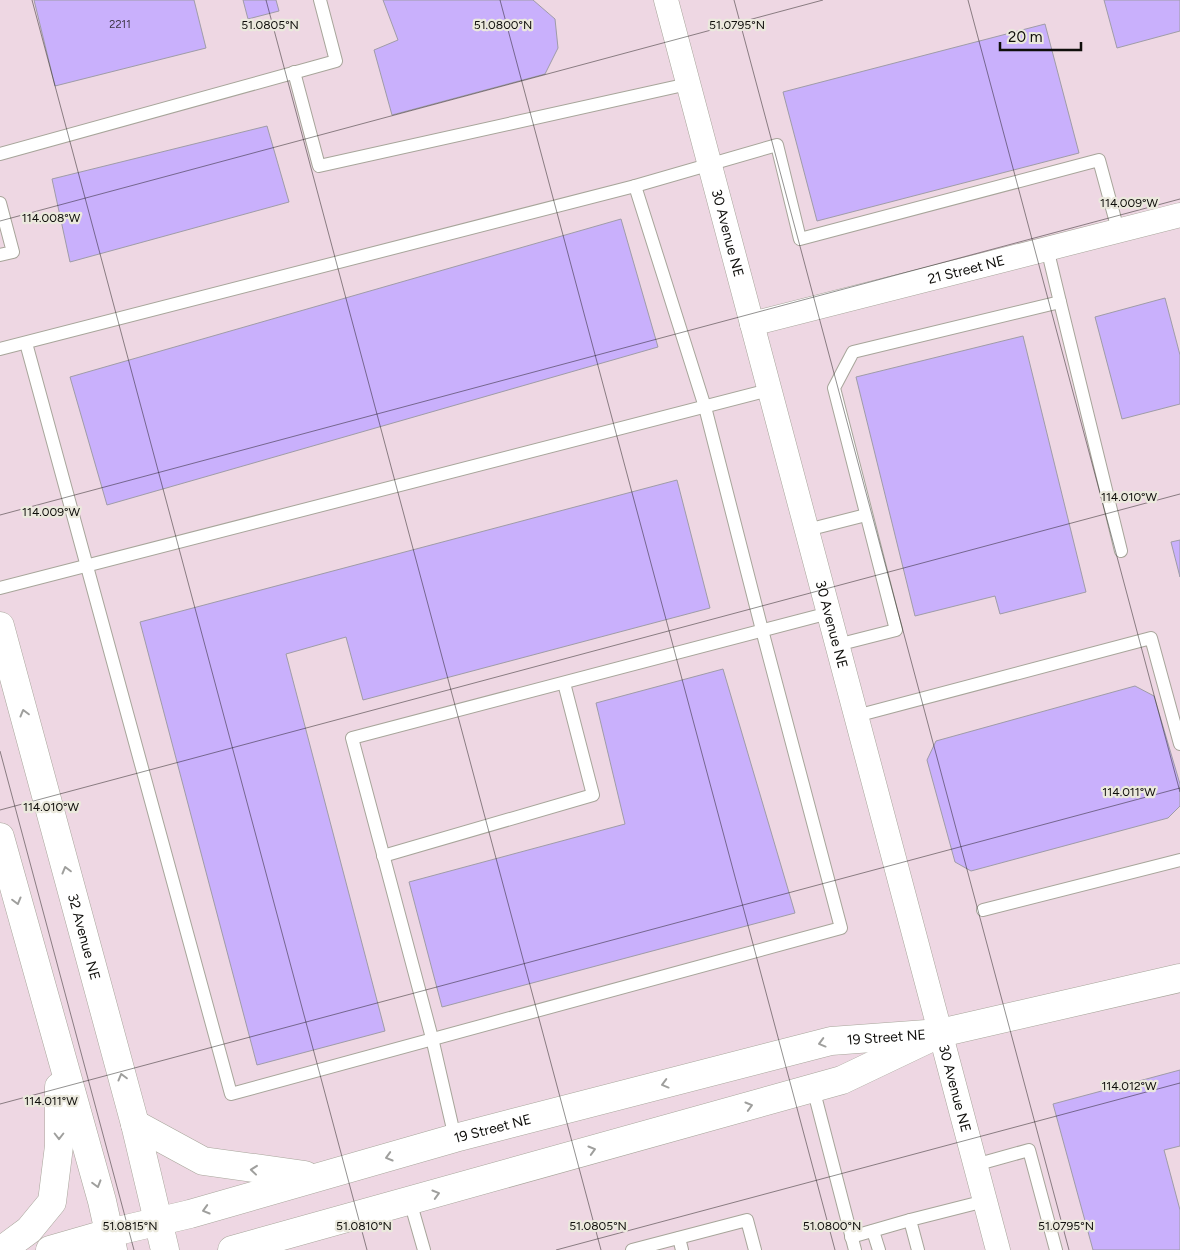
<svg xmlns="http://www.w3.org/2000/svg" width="1180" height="1250" font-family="Figtree,sans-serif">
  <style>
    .industrial { fill: #eed7e3 }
    .building { fill: #c9b0fc; stroke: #9f9ca7 }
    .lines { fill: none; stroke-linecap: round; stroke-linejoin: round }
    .lane-casing { stroke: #a7a59a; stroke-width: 14 }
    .street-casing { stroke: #a7a59a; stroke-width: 25 }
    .secondary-casing { stroke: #a7a59a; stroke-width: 29 }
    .lane { stroke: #fff; stroke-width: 12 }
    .street { stroke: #fff; stroke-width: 24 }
    .secondary { stroke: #fff; stroke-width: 28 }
    .oneway { stroke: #9f9f9d }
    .ticks { fill: none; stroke: #0f0e0b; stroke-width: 1; stroke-opacity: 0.45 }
    .labels { text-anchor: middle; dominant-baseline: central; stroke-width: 4.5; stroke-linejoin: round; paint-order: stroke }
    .number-label { font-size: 11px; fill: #3e3647 }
    .street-label { font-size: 14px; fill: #0f0e0b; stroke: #ebe9dd }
    .ticks-label { font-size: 12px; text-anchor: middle; fill: #0f0e0b; stroke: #ebe9dd; stroke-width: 4.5; stroke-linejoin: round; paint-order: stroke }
  </style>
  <rect width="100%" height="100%" fill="#ebe9dd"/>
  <rect class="industrial" x="0" y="0" width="1180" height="1250"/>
  <g class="building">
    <path d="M34,0H194L206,48L55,86Z"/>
    <path d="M243,0H276L279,11L248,19Z"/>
    <path d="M383,0H533L555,19L558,48L545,74L392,115L374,50L398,40Z"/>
    <path d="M1104,0H1180V31L1117,48Z"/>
    <path d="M1045,24L1079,153L817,221L783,92Z"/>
    <path d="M267,126L289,202L70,262L52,179Z"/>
    <path d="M621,219L658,347L107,505L70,377Z"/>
    <path d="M1165,298L1180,355V404L1122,419L1095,317Z"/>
    <path d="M1023,336L1086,592L1000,614L995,596L915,616L856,377Z"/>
    <path d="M677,480L710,608L363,700L346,637L286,654L385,1031L257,1065L140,622Z"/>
    <path d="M1180,540V577L1171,542Z"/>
    <path d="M723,669L795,913L442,1007L409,882L625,824L596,703Z"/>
    <path d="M1135,686L1154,696L1180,784V806L1168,818L971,871L955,862L927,760L936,741Z"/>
    <path d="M1180,1070V1146L1164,1150L1180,1210V1250H1093L1053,1104Z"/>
  </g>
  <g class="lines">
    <g class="lane-casing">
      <g id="lane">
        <path d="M294,72L319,166L688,84"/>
        <path d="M0,154L336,61L320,0"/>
        <path d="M0,203L13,252L0,255"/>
        <path d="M1060,302L1121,551"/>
        <path d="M26,343L231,1094L841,928L762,630L705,407L635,186"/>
        <path d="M0,349L635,186L777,145L800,239L1099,160L1118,230"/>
        <path d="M807,530L866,515"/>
        <path d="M0,588L769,390"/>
        <path d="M837,645L896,630L834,388L853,352L1060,302L1047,248"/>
        <path d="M856,716L1151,638L1180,744"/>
        <path d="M383,856L593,795L564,683"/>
        <path d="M983,910L1180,860"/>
        <path d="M813,1088L855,1250"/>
        <path d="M455,1138L432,1038L352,738L829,613"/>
        <path d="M975,1165L1029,1150L1056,1250"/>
        <path d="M410,1201L424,1250"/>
        <path d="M873,1231L879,1250"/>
        <path d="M851,1237L910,1220"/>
        <path d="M679,1238L682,1250"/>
        <path d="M632,1250L747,1220L755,1250"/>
        <path d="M918,1250L910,1220L985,1201"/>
      </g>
    </g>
    <g class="street-casing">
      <g id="street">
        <path id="s1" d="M666,0L998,1250"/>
        <path id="s2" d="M752,324L1180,215"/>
      </g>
    </g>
    <g class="secondary-casing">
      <g id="secondary">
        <path id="s3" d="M0,626L135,1124L165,1250"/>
        <path d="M0,837L102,1201L113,1250"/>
        <path d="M135,1124L203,1161L305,1175"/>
        <path d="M2,1250L29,1230L52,1202L59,1146V1087"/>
        <path id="s4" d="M50,1250L109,1233L190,1214L455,1138L831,1041L940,1033L1180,978"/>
        <path d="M232,1250L842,1080L928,1039"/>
      </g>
    </g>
    <use href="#lane" class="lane"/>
    <use href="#street" class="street"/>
    <use href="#secondary" class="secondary"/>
  </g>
  <defs><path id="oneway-chevron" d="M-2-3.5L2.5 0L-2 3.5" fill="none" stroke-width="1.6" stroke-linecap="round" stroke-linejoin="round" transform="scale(1.25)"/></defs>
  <g class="oneway">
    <use href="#oneway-chevron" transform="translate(24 713) rotate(-105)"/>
    <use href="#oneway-chevron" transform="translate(66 870) rotate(-105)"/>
    <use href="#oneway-chevron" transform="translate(17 901) rotate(75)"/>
    <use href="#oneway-chevron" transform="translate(822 1043) rotate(165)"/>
    <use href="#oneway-chevron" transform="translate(122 1077) rotate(-105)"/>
    <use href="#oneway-chevron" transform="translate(665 1084) rotate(165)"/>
    <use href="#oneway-chevron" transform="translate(749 1106) rotate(-16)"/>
    <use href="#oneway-chevron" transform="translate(59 1136) rotate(90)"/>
    <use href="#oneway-chevron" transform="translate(592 1150) rotate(-16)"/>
    <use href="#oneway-chevron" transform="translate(389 1157) rotate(164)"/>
    <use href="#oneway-chevron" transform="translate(254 1170) rotate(-174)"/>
    <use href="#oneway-chevron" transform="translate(97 1184) rotate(74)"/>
    <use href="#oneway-chevron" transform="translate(436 1194) rotate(-16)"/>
    <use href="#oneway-chevron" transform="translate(206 1210) rotate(164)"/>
  </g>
  <path class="ticks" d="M32,0L367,1250M266,0L601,1250M500,0L835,1250M734,0L1069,1250M968,0L1180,792M0,221L823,0M0,515L1180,199M0,751L134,1250M0,810L1180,494M0,1104L1180,788M556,1250L1180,1083"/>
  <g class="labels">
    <g class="number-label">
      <text x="120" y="24">2211</text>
    </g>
    <g class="street-label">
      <text stroke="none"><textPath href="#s1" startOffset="241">30 Avenue NE</textPath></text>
      <text stroke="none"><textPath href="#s2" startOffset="221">21 Street NE</textPath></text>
      <text stroke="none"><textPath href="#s1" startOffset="646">30 Avenue NE</textPath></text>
      <text stroke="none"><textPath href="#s3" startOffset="322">32 Avenue NE</textPath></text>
      <text stroke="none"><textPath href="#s4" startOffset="864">19 Street NE</textPath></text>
      <text stroke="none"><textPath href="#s1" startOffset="1126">30 Avenue NE</textPath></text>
      <text stroke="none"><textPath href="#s4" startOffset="459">19 Street NE</textPath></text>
    </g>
  </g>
  <g class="ticks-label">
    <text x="270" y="29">51.0805°N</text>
    <text x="503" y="29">51.0800°N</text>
    <text x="737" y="29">51.0795°N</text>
    <text x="1129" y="207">114.009°W</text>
    <text x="51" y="222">114.008°W</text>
    <text x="1129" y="501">114.010°W</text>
    <text x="51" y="516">114.009°W</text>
    <text x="1129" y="796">114.011°W</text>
    <text x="51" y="811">114.010°W</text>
    <text x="1129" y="1090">114.012°W</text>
    <text x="51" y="1105">114.011°W</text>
    <text x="130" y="1230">51.0815°N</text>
    <text x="364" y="1230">51.0810°N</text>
    <text x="598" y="1230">51.0805°N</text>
    <text x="832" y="1230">51.0800°N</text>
    <text x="1066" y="1230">51.0795°N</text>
  </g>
  <path d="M1000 42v8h81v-8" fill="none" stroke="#0f0e0b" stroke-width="2.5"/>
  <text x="1008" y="42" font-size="15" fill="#0f0e0b" stroke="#ebe9dd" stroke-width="4" paint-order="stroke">20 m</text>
</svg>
